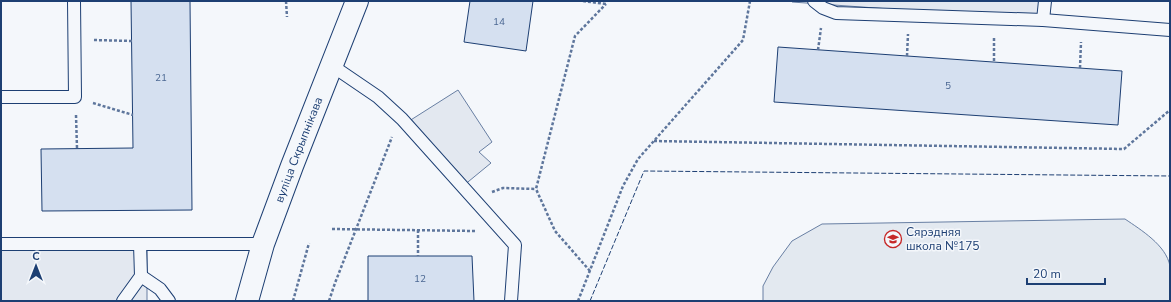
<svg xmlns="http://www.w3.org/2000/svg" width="1171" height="302" font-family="'Nunito Sans',sans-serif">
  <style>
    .green { fill: #e3e9f0; stroke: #687fa3 }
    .parking { fill: #e3e8f0; stroke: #687fa3 }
    .building { fill: #d5e0f0; stroke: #1d3f73 }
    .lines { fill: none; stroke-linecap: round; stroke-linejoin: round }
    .lane-casing { stroke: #1d3f73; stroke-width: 14 }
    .secondary-casing { stroke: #1d3f73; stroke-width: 24 }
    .path { stroke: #5e769c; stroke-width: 2.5; stroke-dasharray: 3 2; stroke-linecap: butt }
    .lane { stroke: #f4f7fb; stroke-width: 12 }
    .secondary { stroke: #f4f7fb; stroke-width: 22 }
    .fence { stroke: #1d3f73; stroke-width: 1; stroke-dasharray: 5 2; stroke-linecap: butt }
    .labels { text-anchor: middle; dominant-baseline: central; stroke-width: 3; stroke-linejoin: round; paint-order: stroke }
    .number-label { font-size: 10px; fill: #4b6792 }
    .street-label { font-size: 12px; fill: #1d3f73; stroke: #f4f7fb }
    .poi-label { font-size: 12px; fill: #1d3f73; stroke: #f4f7fb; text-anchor: start }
  </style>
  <rect width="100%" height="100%" fill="#f4f7fb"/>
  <path class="green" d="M1125,219C1141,230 1166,245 1170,266C1171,276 1170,291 1170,301H763V286L773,267L792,241L822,224Z"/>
  <g class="parking">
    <path d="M792,1H1043V20L792,2Z"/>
    <path d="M458,90L492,142L479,152L491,163L463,186L406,123Z"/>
    <path d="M1,241L147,244V301H1Z"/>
  </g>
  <g class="building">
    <path d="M131,1H190L192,210L42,211L41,149L133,148Z"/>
    <path d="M470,1H533L526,51L464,42Z"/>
    <path d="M778,47L1122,71L1118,125L774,102Z"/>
    <path d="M368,256H472L474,301H368Z"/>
  </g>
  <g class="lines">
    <g class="lane-casing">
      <g id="lane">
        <path d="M814,1L823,8L836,13L1043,20L1170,30"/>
        <path d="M1043,20L1045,1"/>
        <path d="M331,65L378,97L402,119L515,245L511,301"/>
        <path d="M1,97H75L74,1"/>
        <path d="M1,244H263"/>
        <path d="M141,276L160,289L169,301"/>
        <path d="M123,301L141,276L140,244"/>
      </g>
    </g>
    <g class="secondary-casing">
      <g id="secondary">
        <path id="s1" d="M247,301L263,244L292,166L357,1"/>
      </g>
    </g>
    <g class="path">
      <path d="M286,1L287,17"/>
      <path d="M583,1L606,4"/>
      <path d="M94,40L132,41"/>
      <path d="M818,50L821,28"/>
      <path d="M907,56L908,34"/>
      <path d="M994,61V38"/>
      <path d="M1080,68L1081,42"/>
      <path d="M93,103L133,115"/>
      <path d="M76,115L77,148"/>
      <path d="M654,141L1124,149L1170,110"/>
      <path d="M492,192L503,188L536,189"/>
      <path d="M332,229L475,231"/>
      <path d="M418,230V256"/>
      <path d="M590,271L555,231L536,189L575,36L606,4"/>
      <path d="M293,301L309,243"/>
      <path d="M329,301L335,283L392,137"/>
      <path d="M578,301L623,186L638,159L743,40L750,1"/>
    </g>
    <use href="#lane" class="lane"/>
    <use href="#secondary" class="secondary"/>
    <path class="fence" d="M590,301L644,171L1170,176"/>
  </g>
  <defs>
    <g id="school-ring" transform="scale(0.9)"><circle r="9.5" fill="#f4f7fb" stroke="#c62828" stroke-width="1.5"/><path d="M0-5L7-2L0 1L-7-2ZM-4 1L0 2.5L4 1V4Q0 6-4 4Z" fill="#c62828"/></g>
  </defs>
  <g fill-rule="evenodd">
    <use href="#school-ring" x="893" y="239"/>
  </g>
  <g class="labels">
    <g class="number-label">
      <text x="499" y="22">14</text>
      <text x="161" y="78">21</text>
      <text x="948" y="86">5</text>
      <text x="420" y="279">12</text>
    </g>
    <g class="street-label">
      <text stroke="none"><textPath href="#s1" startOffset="160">вуліца Скрыпнікава</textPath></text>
    </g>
    <g class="poi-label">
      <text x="906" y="232">Сярэдняя<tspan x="906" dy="14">школа №175</tspan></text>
    </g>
  </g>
  <rect width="1171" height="302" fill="none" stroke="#1d3f73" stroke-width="4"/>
  <g transform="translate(36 266)" stroke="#f4f7fb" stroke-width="3" paint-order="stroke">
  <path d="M0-3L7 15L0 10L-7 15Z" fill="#1d3f73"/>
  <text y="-6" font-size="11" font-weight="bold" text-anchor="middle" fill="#1d3f73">С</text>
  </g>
  <path d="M1027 278v6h78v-6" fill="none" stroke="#1d3f73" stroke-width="2"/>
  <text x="1033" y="278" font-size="12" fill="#1d3f73" stroke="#f4f7fb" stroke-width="3" paint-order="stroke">20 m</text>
</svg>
